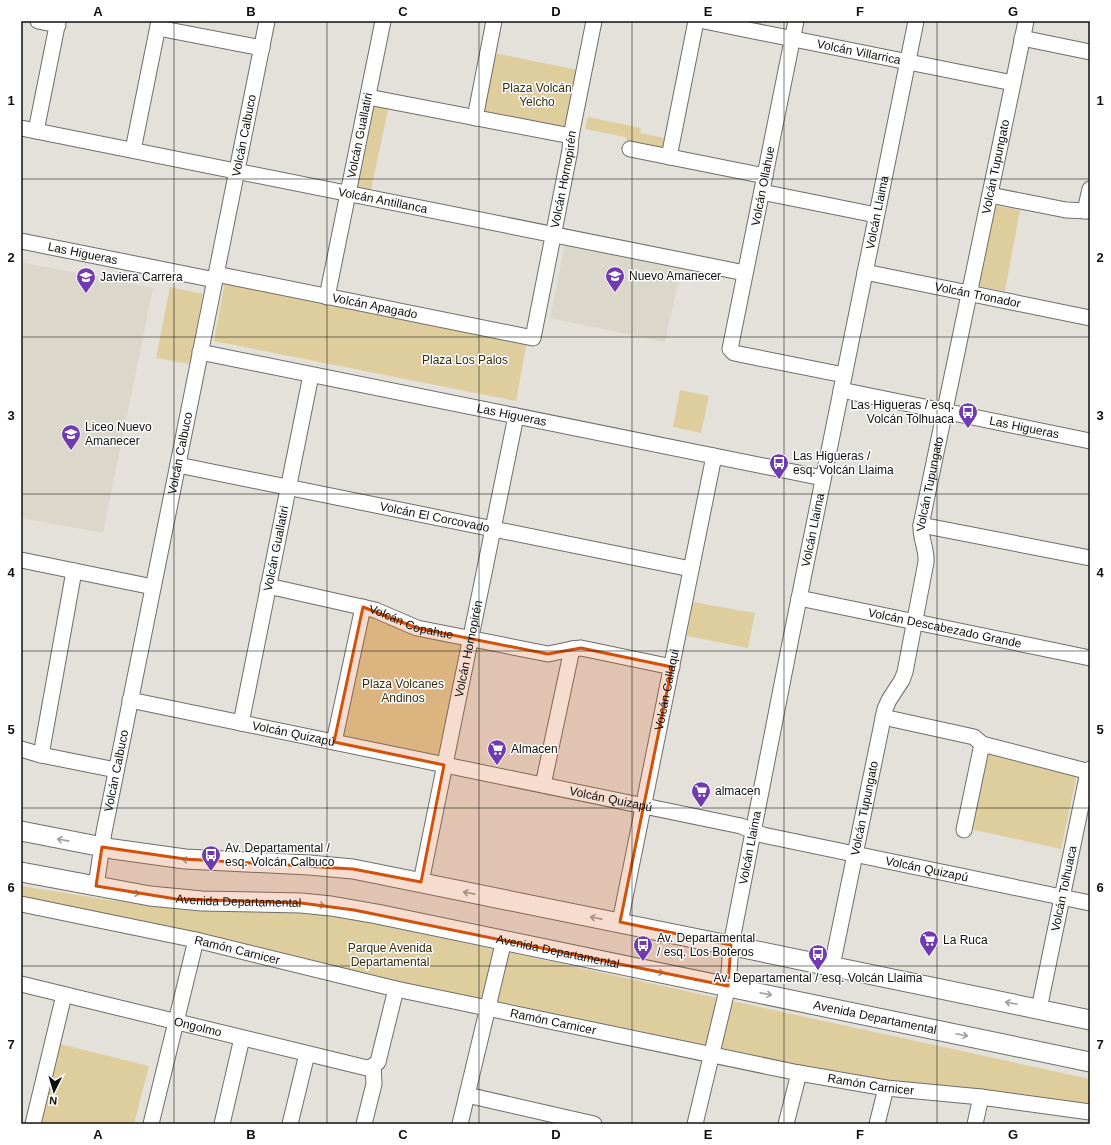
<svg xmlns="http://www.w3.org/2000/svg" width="1111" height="1145" font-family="Helvetica,sans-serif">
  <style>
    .built { fill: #dbd7ca }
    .green { fill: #decd9d }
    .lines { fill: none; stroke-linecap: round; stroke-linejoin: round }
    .minor-casing { stroke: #706e68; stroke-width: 17 }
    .major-casing { stroke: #706e68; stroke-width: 21 }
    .minor { stroke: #fff; stroke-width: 15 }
    .major { stroke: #fff; stroke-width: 19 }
    .oneway { stroke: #9f9f9e }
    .marked { fill: #d2520c; fill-opacity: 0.2; stroke: #d2520c; stroke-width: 3; stroke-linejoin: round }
    .grid { fill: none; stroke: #100f0d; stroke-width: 1; stroke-opacity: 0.55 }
    .labels { text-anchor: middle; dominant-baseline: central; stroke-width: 3; stroke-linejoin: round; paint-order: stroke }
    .street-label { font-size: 12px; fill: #100f0d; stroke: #fff }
    .park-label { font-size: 12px; fill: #372c0b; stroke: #fff }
    .poi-label { font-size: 12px; fill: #100f0d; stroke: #fff; text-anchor: start }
    .neatline { fill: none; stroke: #100f0d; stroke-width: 1.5 }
    .grid-label { font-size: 13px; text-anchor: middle; font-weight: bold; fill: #100f0d }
  </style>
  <rect width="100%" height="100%" fill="#e4e1db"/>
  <g class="built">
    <path d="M565,244L681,269L665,342L550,318Z"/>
    <path d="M21,262L153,288L103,533L21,518Z"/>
  </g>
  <g class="green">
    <path d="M494,53L578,70L565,127L558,131L487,117L483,111Z"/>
    <path d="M371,105H389L370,194L355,190Z"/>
    <path d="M588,117L641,128L640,133L665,138L662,152L632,146L625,137L585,129Z"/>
    <path d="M993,205L1020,210L1005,291L978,286Z"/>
    <path d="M225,282L527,341L516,401L214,341Z"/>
    <path d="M170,287L203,294L190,364L156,358Z"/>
    <path d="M680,390L709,396L701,433L673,427Z"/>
    <path d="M693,602L755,613L748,648L687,636Z"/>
    <path d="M365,612L466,642L442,762L340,740Z"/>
    <path d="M987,753L1077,774L1061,849L970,829Z"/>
    <path d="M21,886L109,900L194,911L282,910L323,912L1090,1079V1106L973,1093L794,1068L21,903Z"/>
    <path d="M60,1044L149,1066L134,1124H40Z"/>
  </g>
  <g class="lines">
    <g class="minor-casing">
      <g id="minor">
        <path d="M38,21L58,25"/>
        <path id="s1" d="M704,21L1013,83"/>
        <path d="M796,21L730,349L734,353L844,375"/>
        <path d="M158,28L262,48"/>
        <path d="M1022,38L1090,52"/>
        <path d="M368,97L571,136"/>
        <path d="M475,118L494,21"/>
        <path id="s2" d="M21,128L745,273"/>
        <path d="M36,131L58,21"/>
        <path d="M630,149L765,176"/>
        <path d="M133,150L159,21"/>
        <path d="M669,157L696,21"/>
        <path d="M762,192L876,215"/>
        <path d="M990,195L1066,210L1090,211"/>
        <path d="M1085,211L1090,189"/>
        <path id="s3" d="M21,241L215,280"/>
        <path id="s4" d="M865,272L1090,318"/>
        <path id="s5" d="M216,274L533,338L570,150L571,136L594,21"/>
        <path id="s6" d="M327,297L383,21"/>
        <path id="s7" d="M200,352L823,478"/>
        <path id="s8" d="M841,390L1090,441"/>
        <path id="s9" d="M178,465L691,569"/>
        <path d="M921,525L1090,558"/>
        <path d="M21,560L153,587"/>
        <path id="s10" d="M268,586L375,610L417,628L548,654L572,649L581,648L672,667"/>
        <path id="s11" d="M799,598L1090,658"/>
        <path id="s12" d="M130,700L741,826L763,835L1090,903"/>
        <path d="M883,717L974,737L982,744L1090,772"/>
        <path id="s13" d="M241,723L311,375"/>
        <path d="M334,742L363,607"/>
        <path d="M21,749L41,755L116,770"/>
        <path d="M41,755L74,571"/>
        <path d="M543,785L572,649"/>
        <path d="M964,830L982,744"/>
        <path id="s14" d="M421,882L516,416"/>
        <path id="s15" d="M96,886L104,832L267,21"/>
        <path id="s16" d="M21,904L196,940L396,989L799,1073L886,1088L981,1097L1090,1112"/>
        <path id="s17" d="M620,922L714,456"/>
        <path id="s18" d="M832,966L885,709L889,700L902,680L905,672L926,562C927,549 920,538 921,525L1026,21"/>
        <path id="s19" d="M21,984L367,1068L373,1066L378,1062L396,989"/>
        <path id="s20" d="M1039,1009L1088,772L1090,769"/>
        <path d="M467,1095L594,1124"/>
        <path d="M33,1124L64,995"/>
        <path d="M151,1124L196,940"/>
        <path d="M222,1124L242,1038"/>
        <path d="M290,1124L307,1054"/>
        <path d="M364,1124L374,1084L373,1066"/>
        <path d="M460,1124L504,940"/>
        <path id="s21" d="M695,1124L728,986L731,945L790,643L916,21"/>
        <path d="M786,1124L799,1073"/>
        <path d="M877,1124L886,1088"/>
        <path d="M975,1124L981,1097"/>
      </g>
    </g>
    <g class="major-casing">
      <g id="major">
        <path d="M21,831L113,849L185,859L309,865L353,869L743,948L1090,1020"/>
        <path id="s22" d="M21,872L150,896L202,901L301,903L331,906L377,914L1090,1062"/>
      </g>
    </g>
    <use href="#minor" class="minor"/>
    <use href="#major" class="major"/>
  </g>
  <defs><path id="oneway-shaft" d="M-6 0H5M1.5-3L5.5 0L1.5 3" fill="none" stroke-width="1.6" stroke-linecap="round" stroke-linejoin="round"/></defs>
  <g class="oneway">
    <use href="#oneway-shaft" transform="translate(63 840) rotate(-169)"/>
    <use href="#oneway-shaft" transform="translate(188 860) rotate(-175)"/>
    <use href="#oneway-shaft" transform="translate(134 893) rotate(10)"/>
    <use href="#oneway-shaft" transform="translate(469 893) rotate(-169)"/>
    <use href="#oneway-shaft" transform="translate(319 905) rotate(6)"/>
    <use href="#oneway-shaft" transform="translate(596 918) rotate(-169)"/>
    <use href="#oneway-shaft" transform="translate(658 972) rotate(11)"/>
    <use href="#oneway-shaft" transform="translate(766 994) rotate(12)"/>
    <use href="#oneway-shaft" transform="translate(1011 1003) rotate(-168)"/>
    <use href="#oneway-shaft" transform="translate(962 1035) rotate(12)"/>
  </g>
  <path class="marked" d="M363,607L417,628L548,654L581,648L672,667L620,922L731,945L728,986L354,910L301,903L176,899L96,886L102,847L185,859L353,869L421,882L444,765L334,742Z"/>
  <path class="grid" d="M174,21V1124M327,21V1124M479,21V1124M632,21V1124M784,21V1124M937,21V1124M21,179H1090M21,337H1090M21,494H1090M21,651H1090M21,808H1090M21,966H1090"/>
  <defs>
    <g id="school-pin" transform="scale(1)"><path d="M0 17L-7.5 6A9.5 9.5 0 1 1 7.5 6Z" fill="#703ab1" stroke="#fff"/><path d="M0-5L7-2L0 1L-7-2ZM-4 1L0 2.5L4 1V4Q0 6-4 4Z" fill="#fff"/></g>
    <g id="bus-pin" transform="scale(1)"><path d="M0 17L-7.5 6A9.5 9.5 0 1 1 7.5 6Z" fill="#703ab1" stroke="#fff"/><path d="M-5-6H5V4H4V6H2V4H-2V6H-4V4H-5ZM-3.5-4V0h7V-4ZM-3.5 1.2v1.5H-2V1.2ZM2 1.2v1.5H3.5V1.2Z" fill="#fff"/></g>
    <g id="supermarket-pin" transform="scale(1)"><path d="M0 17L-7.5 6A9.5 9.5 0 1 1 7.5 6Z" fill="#703ab1" stroke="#fff"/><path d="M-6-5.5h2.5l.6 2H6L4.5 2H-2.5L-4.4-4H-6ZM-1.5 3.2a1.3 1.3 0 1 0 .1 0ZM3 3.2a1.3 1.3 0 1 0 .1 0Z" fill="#fff"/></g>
  </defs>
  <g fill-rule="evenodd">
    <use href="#school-pin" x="615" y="276"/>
    <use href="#school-pin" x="86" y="277"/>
    <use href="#bus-pin" x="968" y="412"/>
    <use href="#school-pin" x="71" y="434"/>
    <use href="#bus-pin" x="779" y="463"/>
    <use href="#supermarket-pin" x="497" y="749"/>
    <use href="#supermarket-pin" x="701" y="791"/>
    <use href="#bus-pin" x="211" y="855"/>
    <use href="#supermarket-pin" x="929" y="940"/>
    <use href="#bus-pin" x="643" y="945"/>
    <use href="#bus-pin" x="818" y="954"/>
  </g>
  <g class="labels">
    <g class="street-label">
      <text stroke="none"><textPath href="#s1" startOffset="158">Volcán Villarrica</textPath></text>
      <text stroke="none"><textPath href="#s6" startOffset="165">Volcán Guallatiri</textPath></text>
      <text stroke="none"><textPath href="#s15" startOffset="765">Volcán Calbuco</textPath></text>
      <text stroke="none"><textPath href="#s18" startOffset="820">Volcán Tupungato</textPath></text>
      <text stroke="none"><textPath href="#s5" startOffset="485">Volcán Hornopirén</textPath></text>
      <text transform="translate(763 186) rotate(-79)">Volcán Ollahue</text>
      <text stroke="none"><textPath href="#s2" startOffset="369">Volcán Antillanca</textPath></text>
      <text stroke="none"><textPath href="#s21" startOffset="930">Volcán Llaima</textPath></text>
      <text stroke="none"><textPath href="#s3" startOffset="63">Las Higueras</textPath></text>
      <text stroke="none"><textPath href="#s4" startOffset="115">Volcán Tronador</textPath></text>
      <text stroke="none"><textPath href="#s5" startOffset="162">Volcán Apagado</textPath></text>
      <text stroke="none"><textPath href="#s7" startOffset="318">Las Higueras</textPath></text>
      <text stroke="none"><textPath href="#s8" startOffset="187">Las Higueras</textPath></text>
      <text stroke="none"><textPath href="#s15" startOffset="441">Volcán Calbuco</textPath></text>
      <text stroke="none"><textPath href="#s18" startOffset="496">Volcán Tupungato</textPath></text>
      <text stroke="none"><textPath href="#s9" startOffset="262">Volcán El Corcovado</textPath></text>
      <text stroke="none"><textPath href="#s21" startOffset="606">Volcán Llaima</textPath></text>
      <text stroke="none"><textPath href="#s13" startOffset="178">Volcán Guallatiri</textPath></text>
      <text stroke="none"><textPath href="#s10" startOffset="148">Volcán Copahue</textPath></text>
      <text stroke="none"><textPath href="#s11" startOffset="149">Volcán Descabezado Grande</textPath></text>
      <text stroke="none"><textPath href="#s14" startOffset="238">Volcán Hornopirén</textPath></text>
      <text stroke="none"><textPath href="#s17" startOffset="237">Volcán Callaqui</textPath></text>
      <text stroke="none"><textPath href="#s12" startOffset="167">Volcán Quizapú</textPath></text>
      <text stroke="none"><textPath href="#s15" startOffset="117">Volcán Calbuco</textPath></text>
      <text stroke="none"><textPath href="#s12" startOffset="491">Volcán Quizapú</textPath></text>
      <text stroke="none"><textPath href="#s18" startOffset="161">Volcán Tupungato</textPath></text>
      <text stroke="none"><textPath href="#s21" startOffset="282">Volcán Llaima</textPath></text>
      <text stroke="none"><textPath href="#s12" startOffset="815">Volcán Quizapú</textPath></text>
      <text stroke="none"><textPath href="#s20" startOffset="123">Volcán Tolhuaca</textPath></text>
      <text stroke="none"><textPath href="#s22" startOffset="220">Avenida Departamental</textPath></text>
      <text stroke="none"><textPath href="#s16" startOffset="221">Ramón Carnicer</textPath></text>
      <text stroke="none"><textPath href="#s22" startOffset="544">Avenida Departamental</textPath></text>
      <text stroke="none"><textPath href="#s22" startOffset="868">Avenida Departamental</textPath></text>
      <text stroke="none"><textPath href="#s16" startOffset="545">Ramón Carnicer</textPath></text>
      <text stroke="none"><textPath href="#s19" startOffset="182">Ongolmo</textPath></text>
      <text stroke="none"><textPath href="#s16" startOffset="869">Ramón Carnicer</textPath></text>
    </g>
    <g class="park-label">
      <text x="537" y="88">Plaza Volcán<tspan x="537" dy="14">Yelcho</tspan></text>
      <text x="465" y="360">Plaza Los Palos</text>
      <text x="403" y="684">Plaza Volcanes<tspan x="403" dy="14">Andinos</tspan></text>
      <text x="390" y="948">Parque Avenida<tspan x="390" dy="14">Departamental</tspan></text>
    </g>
    <g class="poi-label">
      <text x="629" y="276">Nuevo Amanecer</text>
      <text x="100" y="277">Javiera Carrera</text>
      <text x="954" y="405" text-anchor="end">Las Higueras / esq.<tspan x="954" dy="14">Volcán Tolhuaca</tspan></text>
      <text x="85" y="427">Liceo Nuevo<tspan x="85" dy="14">Amanecer</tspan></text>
      <text x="793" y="456">Las Higueras /<tspan x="793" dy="14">esq. Volcán Llaima</tspan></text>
      <text x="511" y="749">Almacen</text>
      <text x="715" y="791">almacen</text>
      <text x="225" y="848">Av. Departamental /<tspan x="225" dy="14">esq. Volcán Calbuco</tspan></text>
      <text x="657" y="938">Av. Departamental<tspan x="657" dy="14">/ esq. Los Boteros</tspan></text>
      <text x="943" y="940">La Ruca</text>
      <text x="818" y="978" text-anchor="middle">Av. Departamental / esq. Volcán Llaima</text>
    </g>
  </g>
  <rect width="1111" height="1145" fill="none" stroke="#ffffff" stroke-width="44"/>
  <g transform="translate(54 1091) rotate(185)" stroke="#ffffff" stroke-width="3" paint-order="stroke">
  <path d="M0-3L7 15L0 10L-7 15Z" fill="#100f0d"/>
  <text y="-6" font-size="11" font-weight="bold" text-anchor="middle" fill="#100f0d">N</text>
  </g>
  <rect x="22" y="22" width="1067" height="1101" class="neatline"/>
  <g class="grid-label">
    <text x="98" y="16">A</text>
    <text x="251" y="16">B</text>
    <text x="403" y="16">C</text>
    <text x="556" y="16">D</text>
    <text x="708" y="16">E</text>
    <text x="860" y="16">F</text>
    <text x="1013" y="16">G</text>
    <text x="11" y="105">1</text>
    <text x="1100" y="105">1</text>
    <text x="11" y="262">2</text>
    <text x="1100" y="262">2</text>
    <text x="11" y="420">3</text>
    <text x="1100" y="420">3</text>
    <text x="11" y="577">4</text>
    <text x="1100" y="577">4</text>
    <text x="11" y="734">5</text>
    <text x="1100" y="734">5</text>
    <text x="11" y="892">6</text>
    <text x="1100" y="892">6</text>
    <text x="11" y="1049">7</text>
    <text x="1100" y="1049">7</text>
    <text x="98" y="1139">A</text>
    <text x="251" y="1139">B</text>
    <text x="403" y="1139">C</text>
    <text x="556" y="1139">D</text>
    <text x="708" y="1139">E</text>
    <text x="860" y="1139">F</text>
    <text x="1013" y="1139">G</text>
  </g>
</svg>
